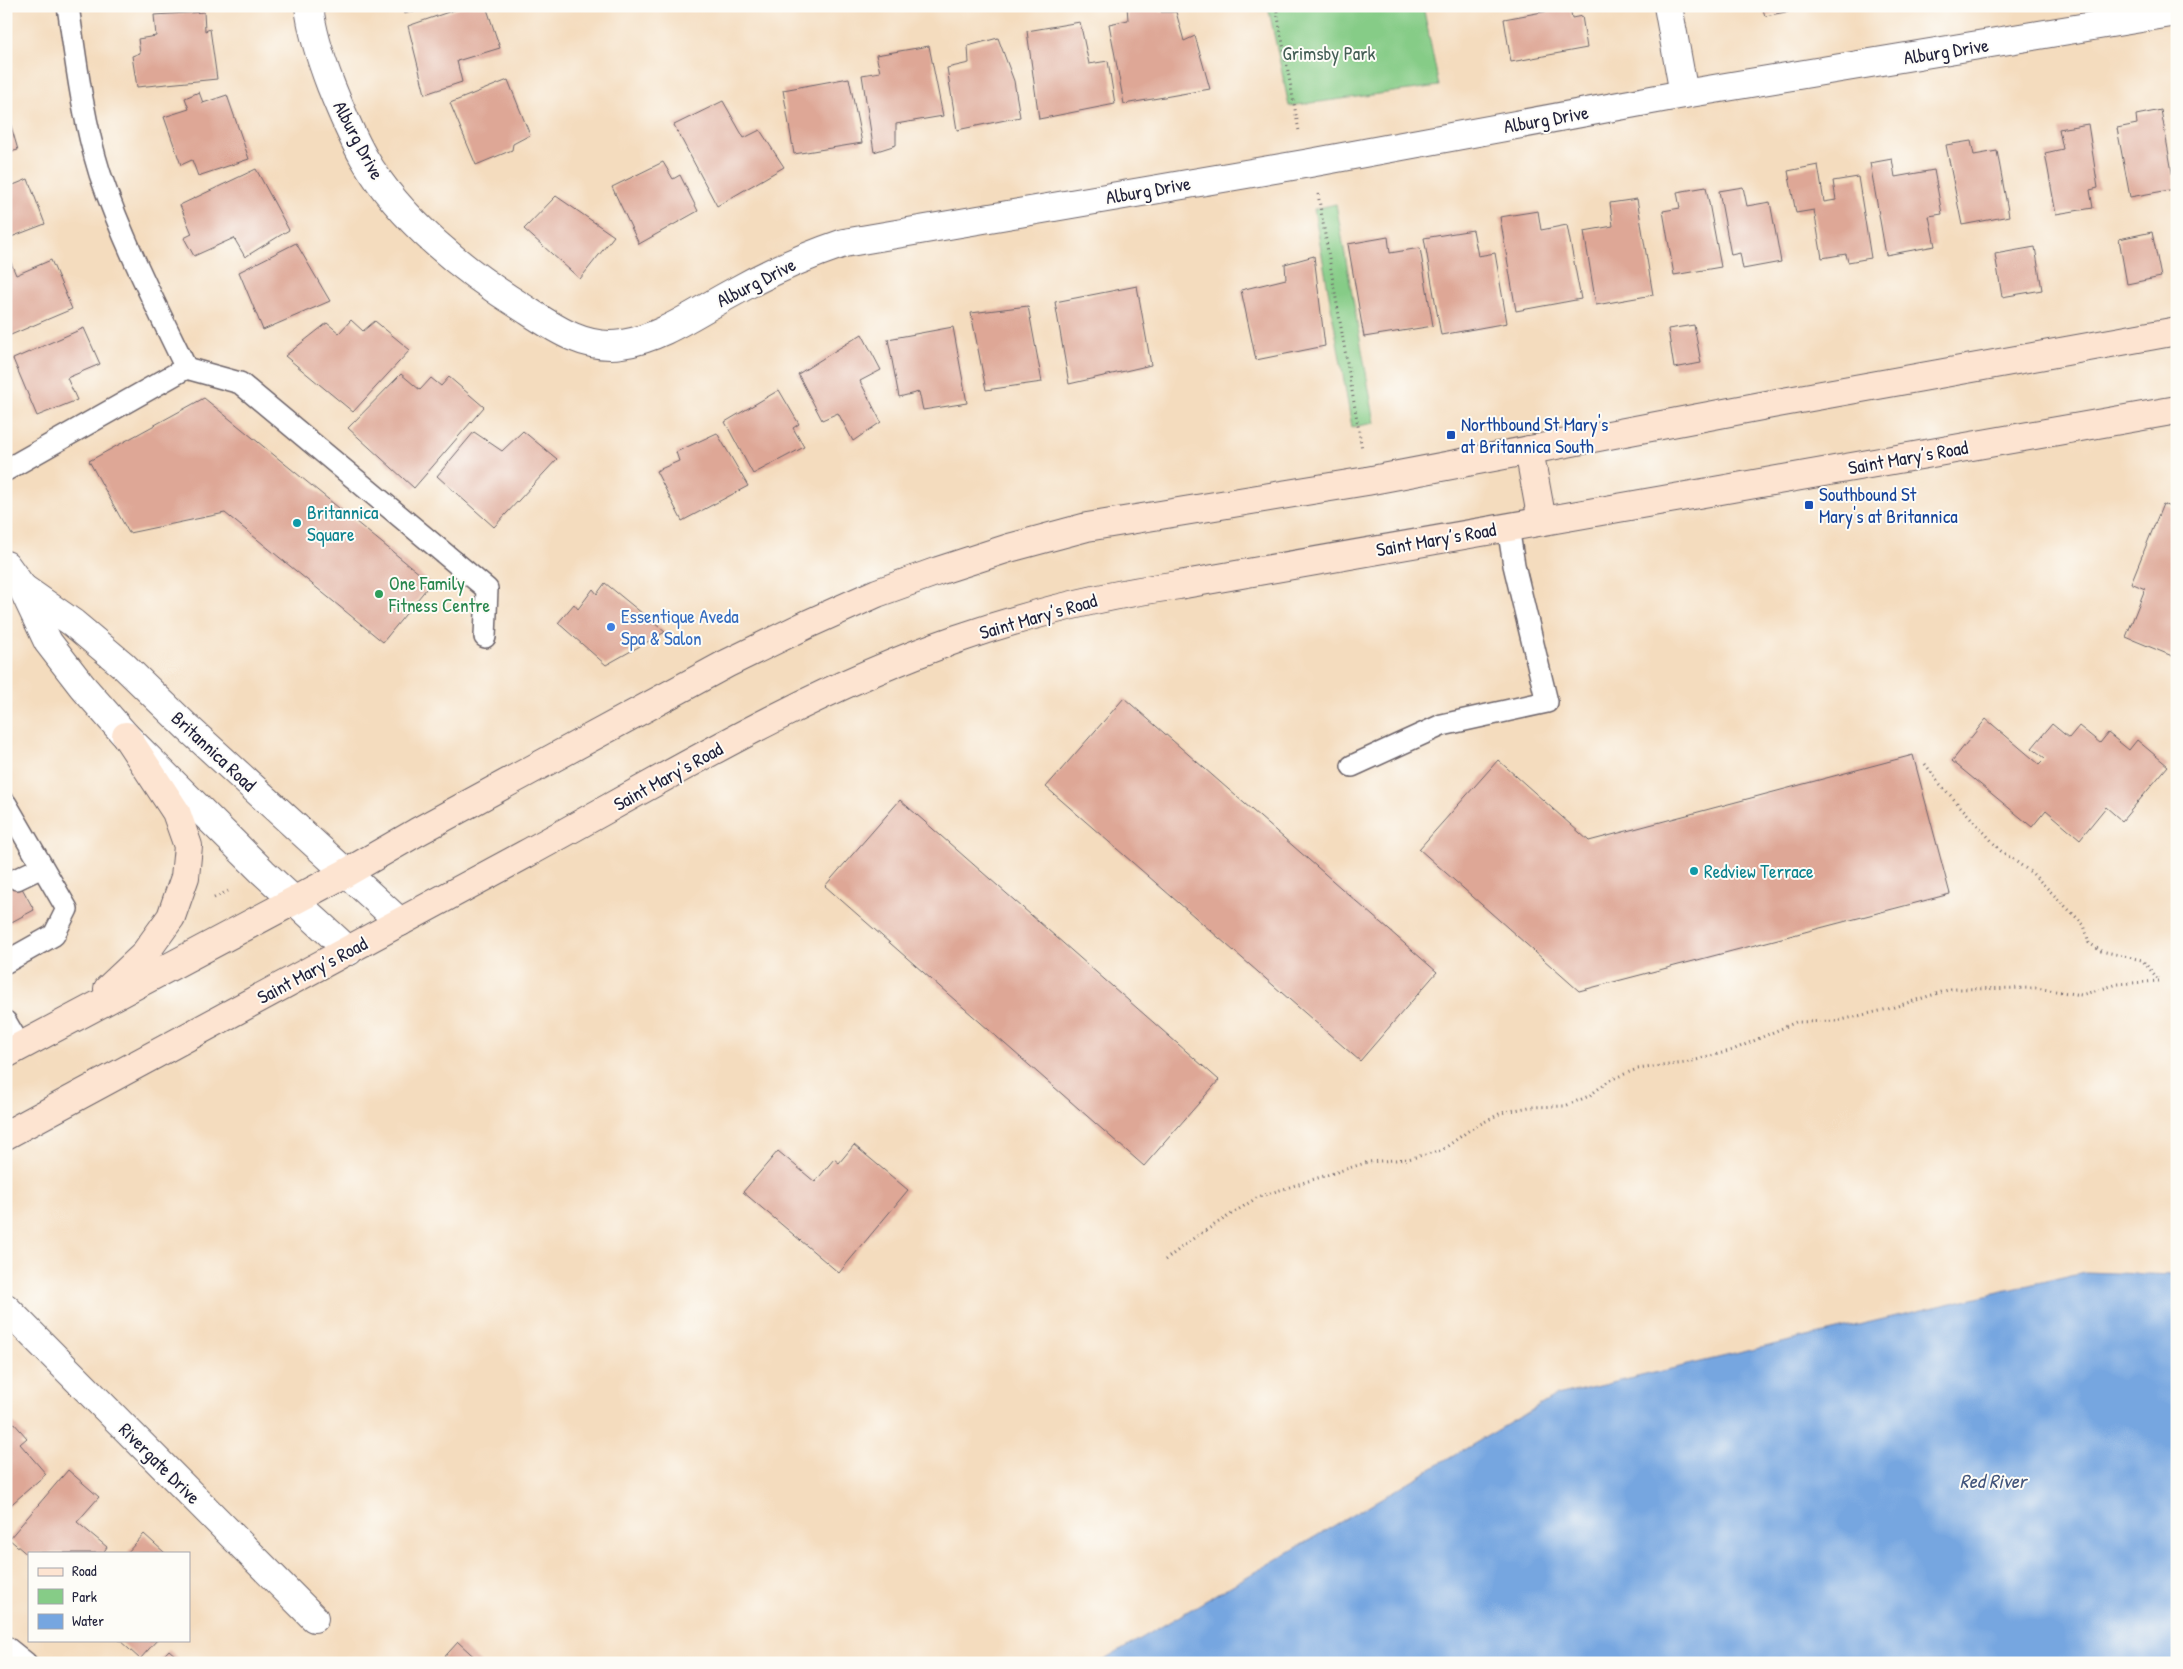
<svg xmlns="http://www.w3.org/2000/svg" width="2183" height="1669" font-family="'Patrick Hand',sans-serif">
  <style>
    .green { fill: #86cc87; stroke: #547761 }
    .water { fill: #76a6e0; stroke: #4c648e }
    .building { fill: #dea796 }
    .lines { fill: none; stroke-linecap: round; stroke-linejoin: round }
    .service-casing { stroke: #6c6369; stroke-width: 24 }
    .minor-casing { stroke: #6c6369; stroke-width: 30 }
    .secondary-casing { stroke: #6c6369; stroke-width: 30 }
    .path { stroke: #6c6369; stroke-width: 3; stroke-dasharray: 1 4; stroke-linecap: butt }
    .service { stroke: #fff; stroke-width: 21 }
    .minor { stroke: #fff; stroke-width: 28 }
    .secondary { stroke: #fde4d1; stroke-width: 28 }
    .transit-dot { fill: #1a4fb4; stroke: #fdfcf7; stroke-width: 2 }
    .culture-dot { fill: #0f9aa8; stroke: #fdfcf7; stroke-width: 2 }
    .leisure-dot { fill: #2e9e5b; stroke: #fdfcf7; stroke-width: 2 }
    .shop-dot { fill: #3f7fe0; stroke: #fdfcf7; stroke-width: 2 }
    .labels { text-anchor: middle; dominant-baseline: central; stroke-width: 4; stroke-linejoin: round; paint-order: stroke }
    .street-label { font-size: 19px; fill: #22223b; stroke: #fdfcf7 }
    .park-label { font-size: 19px; fill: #455e56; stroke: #fdfcf7 }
    .transit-label { font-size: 19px; fill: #164399; stroke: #fdfcf7; text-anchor: start }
    .culture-label { font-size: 19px; fill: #0d838f; stroke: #fdfcf7; text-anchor: start }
    .leisure-label { font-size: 19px; fill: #27864d; stroke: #fdfcf7; text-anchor: start }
    .shop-label { font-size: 19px; fill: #366cbe; stroke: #fdfcf7; text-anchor: start }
    .water-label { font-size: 20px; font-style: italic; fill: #44577d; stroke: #fdfcf7 }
  </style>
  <rect width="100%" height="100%" fill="#fdfcf7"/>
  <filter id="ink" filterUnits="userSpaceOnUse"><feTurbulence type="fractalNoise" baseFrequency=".02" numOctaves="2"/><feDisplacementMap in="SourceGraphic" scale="10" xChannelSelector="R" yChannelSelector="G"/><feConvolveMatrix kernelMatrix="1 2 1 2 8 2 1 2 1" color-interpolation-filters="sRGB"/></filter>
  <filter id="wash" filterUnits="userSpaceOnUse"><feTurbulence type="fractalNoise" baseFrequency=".0096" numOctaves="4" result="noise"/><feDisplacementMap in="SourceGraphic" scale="20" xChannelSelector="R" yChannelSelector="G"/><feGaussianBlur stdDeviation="1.12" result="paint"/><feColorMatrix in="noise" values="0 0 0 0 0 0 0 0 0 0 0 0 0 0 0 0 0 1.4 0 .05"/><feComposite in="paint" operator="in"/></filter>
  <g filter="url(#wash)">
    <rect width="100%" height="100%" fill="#f4dcbe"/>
    <g class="green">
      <path d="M1268,6H1423L1439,86L1289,106Z"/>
      <path d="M1336,204L1375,423L1352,427L1314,209Z"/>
    </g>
    <path class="water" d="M2084,1272L2177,1275V1663H1099L1556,1396Z"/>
    <g id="blocks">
      <g class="building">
        <path d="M402,6H431V7L404,14Z"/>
        <path d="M466,6H486L500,48L457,61L462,82L425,94L408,26Z"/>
        <path d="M1127,6H1159L1161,12H1176L1184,41L1195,36L1210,89L1124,104L1109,24L1128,20Z"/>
        <path d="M1762,6H1812V7L1765,16Z"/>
        <path d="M1570,7L1572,18L1582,16L1587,48L1511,62L1504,19Z"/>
        <path d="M204,12L205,31L210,29L217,79L137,87L132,56L140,53L138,39L156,36L154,15Z"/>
        <path d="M1080,22L1089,64L1108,61L1115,104L1039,119L1027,31Z"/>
        <path d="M998,38L1014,81L1020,117L957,130L947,68L969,63L968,46Z"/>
        <path d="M929,46L943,116L896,124V145L874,152L862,75L880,72L876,55Z"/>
        <path d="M849,78L862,143L794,154L783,90Z"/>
        <path d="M508,80L530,135L513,144L512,150L476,165L450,103Z"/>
        <path d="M199,92L203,103L227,95L249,159L198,176L192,160L181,165L164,117L189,109L185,98Z"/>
        <path d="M723,101L744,138L760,130L784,167L717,206L674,125Z"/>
        <path d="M6,109L18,150L6,153Z"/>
        <path d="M2161,110L2175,189L2130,197L2117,128L2137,124L2136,115Z"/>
        <path d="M2088,124L2098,188L2090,190L2093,208L2056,214L2045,153L2063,149L2059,129Z"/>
        <path d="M1971,141L1974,155L1997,151L2009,216L1962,225L1946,145Z"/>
        <path d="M1892,159L1895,177L1934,170L1942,214L1929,216L1935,246L1886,255L1870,163Z"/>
        <path d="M663,162L673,179L680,175L698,211L639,244L612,187Z"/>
        <path d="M1818,165L1824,202L1836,200L1833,181L1858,177L1871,258L1848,262L1846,254L1822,258L1814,210L1796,213L1788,171Z"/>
        <path d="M256,169L289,230L245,257L234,238L194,256L184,238L192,234L180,205Z"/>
        <path d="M28,179L45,224L6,239V188Z"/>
        <path d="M1706,187L1721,267L1674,275L1663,211L1680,208L1677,192Z"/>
        <path d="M1743,187L1747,206L1770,202L1781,262L1743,269L1740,253L1731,255L1719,191Z"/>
        <path d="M556,196L614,236L580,279L524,229Z"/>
        <path d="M1637,199L1653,295L1596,305L1584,231L1613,226L1610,203Z"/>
        <path d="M1538,211L1541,230L1567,225L1581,299L1516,311L1500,217Z"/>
        <path d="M1473,230L1478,256L1495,253L1507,323L1441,335L1424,238Z"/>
        <path d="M2152,232L2161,277L2127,284L2119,239Z"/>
        <path d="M1388,237L1390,253L1420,248L1433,326L1364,337L1348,244Z"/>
        <path d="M296,243L330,301L263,330L239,272Z"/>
        <path d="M2035,247L2042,290L2002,297L1995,254Z"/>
        <path d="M1314,256L1325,346L1256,360L1241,290L1286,279L1285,264Z"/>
        <path d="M9,258L16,275L51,260L72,309L6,337V259Z"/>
        <path d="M1137,286L1151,365L1069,384L1055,302Z"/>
        <path d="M1028,306L1042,382L986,390L971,313Z"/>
        <path d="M351,320L363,331L375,321L410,350L353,412L285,356L327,323L339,333Z"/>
        <path d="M1694,325L1701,363L1674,368L1668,329Z"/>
        <path d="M953,327L967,403L923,410L919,392L899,397L888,339Z"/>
        <path d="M84,328L100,364L67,378L77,400L37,416L13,359Z"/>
        <path d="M862,334L881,370L860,381L881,422L853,441L838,413L822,420L798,374Z"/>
        <path d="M401,374L420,390L431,378L441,386L449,377L484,407L414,488L348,428Z"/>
        <path d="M779,390L799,424L793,428L804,447L753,474L725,422Z"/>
        <path d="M204,398L431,583L383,642L225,513L129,533L89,461Z"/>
        <path d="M523,431L557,459L494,527L437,476L474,432L502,451Z"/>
        <path d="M717,433L748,486L682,521L656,471L679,461L676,452Z"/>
        <path d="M2163,504L2177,510V658L2126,637L2145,589L2131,583Z"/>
        <path d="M605,583L665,632L606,665L558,623L574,604L578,609L593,589L597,594Z"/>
        <path d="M1124,698L1437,972L1360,1061L1046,787Z"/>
        <path d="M1986,719L2039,764L2045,758L2032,748L2052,724L2069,738L2079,726L2100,743L2108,733L2129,750L2137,740L2168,766L2122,821L2106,807L2080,839L2046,810L2032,827L1952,761Z"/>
        <path d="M1913,755L1950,894L1579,991L1419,849L1498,760L1589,841Z"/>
        <path d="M900,800L1219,1080L1144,1166L825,886Z"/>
        <path d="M6,859L34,910L6,925Z"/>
        <path d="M854,1145L908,1190L839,1273L743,1192L778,1151L815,1182L834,1159L839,1163Z"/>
        <path d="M6,1414L27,1438L20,1444L46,1474L6,1509Z"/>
        <path d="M68,1470L99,1497L77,1522L107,1547L103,1553H29V1556L9,1539Z"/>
        <path d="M144,1534L165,1553H127Z"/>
        <path d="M119,1640H157L140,1659Z"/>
        <path d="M458,1642L481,1663H439Z"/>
        <path d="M169,1650L184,1663H157Z"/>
      </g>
    </g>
  </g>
  <g filter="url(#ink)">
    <use href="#blocks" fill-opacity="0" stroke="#6c6369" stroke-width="1"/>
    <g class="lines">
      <g class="service-casing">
        <g id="service">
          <path d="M186,368L240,383L487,589L485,637"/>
          <path d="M6,470L186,368C155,304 123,241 100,174C83,120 76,62 68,6"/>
          <path d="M1352,766L1442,725L1547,702L1514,565L1508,527"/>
          <path d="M6,804L67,909L54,935L6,962"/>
          <path d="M17,879L42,867"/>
          <path d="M6,1022L20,1046"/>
          <path d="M6,1647L26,1663"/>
        </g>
      </g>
      <g class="minor-casing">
        <g id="minor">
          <path d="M309,6C312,34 321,60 331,86C341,111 351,135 364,158C400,220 465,272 525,309C554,328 585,350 622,344C662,338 698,311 734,292C769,272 806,256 844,243L1310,163L1684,94L2177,12"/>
          <path d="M1668,6L1684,94"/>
          <path d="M6,565L22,587L48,642L82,686L126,736L263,872L349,951"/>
          <path d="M23,588L73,623L123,665L188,728L400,922"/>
          <path d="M6,1308L314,1618"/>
        </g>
      </g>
      <g class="secondary-casing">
        <g id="secondary">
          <path d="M1529,450L1542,521"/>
          <path d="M108,989L143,956L171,917L185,877L188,846L176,812L126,736"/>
          <path d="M6,1054L346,873L417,832L726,664L808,624L877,593L938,571L1009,548L1087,527L1367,481L1772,404L2177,331"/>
          <path d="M6,1135C179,1041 352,948 524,855C665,778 805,692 957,639C1029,614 1104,595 1179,585L2177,410"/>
        </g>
      </g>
      <g class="path">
        <path d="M1276,6L1299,131"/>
        <path d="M1318,194L1362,449"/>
        <path d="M1925,764L1940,784L2001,851L2032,873L2084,925L2089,943L2101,951L2142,960L2159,980"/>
        <path d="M214,898L228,891"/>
        <path d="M1165,1260L1194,1238L1258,1197L1368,1162L1408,1159L1442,1150L1471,1129L1501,1113L1529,1107L1565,1106L1589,1096L1610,1080L1637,1069L1685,1063L1733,1050L1796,1022L1837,1021L1888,1009L1951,989L2036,988L2081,995L2118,984L2159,981"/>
      </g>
      <use href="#service" class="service"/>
      <use href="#minor" class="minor"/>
      <use href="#secondary" class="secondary"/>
    </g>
  </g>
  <g class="transit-dot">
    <rect x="1446" y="430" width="10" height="10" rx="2.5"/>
    <rect x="1804" y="500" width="10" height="10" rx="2.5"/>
  </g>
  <g class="culture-dot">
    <circle cx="297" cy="523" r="5"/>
    <circle cx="1694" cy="871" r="5"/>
  </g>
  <circle class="leisure-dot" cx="379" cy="594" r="5"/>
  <circle class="shop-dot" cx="611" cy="627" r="5"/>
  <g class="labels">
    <g class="street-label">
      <text transform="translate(1946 51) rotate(-9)">Alburg Drive</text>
      <text transform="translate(1546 119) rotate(-10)">Alburg Drive</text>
      <text transform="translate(359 140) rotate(62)">Alburg Drive</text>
      <text transform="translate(1148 190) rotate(-10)">Alburg Drive</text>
      <text transform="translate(756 282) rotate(-27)">Alburg Drive</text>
      <text transform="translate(1908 457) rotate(-10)">Saint Mary’s Road</text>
      <text transform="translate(1436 539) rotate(-10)">Saint Mary’s Road</text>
      <text transform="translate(1038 616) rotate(-16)">Saint Mary’s Road</text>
      <text transform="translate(214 751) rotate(43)">Britannica Road</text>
      <text transform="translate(668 776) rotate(-29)">Saint Mary’s Road</text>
      <text transform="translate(312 970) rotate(-28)">Saint Mary’s Road</text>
      <text transform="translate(160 1463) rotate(45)">Rivergate Drive</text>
    </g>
    <g class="park-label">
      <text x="1329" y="53">Grimsby Park</text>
    </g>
    <g class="transit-label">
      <text x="1461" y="424">Northbound St Mary's<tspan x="1461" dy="22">at Britannica South</tspan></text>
      <text x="1819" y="494">Southbound St<tspan x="1819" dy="22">Mary's at Britannica</tspan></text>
    </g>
    <g class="culture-label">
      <text x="307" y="512">Britannica<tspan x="307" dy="22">Square</tspan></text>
      <text x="1704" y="871">Redview Terrace</text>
    </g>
    <g class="leisure-label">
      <text x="389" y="583">One Family<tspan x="389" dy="22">Fitness Centre</tspan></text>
    </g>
    <g class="shop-label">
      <text x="621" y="616">Essentique Aveda<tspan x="621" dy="22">Spa &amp; Salon</tspan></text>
    </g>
    <g class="water-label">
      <text x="1993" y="1480">Red River</text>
    </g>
  </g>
  <rect width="2183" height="1669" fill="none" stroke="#fdfcf7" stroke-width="25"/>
  <rect x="28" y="1552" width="162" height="90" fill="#fdfcf7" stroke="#a5a5ac"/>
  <rect x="38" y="1568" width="25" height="8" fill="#fde4d1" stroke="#a5a5ac"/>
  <text x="72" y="1576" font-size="15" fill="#22223b">Road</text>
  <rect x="38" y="1589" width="25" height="15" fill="#86cc87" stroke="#a5a5ac"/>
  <text x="72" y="1602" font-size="15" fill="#22223b">Park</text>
  <rect x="38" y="1614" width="25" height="15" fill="#76a6e0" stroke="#a5a5ac"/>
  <text x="72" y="1626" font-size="15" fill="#22223b">Water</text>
</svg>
